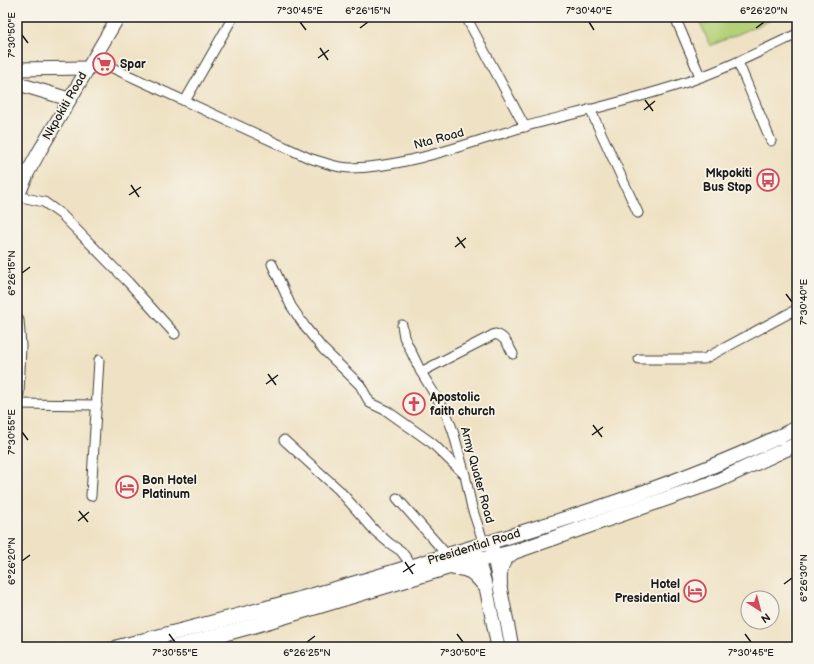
<svg xmlns="http://www.w3.org/2000/svg" width="814" height="664" font-family="'Balsamiq Sans',sans-serif">
  <style>
    .park { fill: #b4d178; stroke: #68764a }
    .lines { fill: none; stroke-linecap: round; stroke-linejoin: round }
    .minor-casing { stroke: #3c3a35; stroke-width: 11 }
    .secondary-casing { stroke: #3c3a35; stroke-width: 15 }
    .primary-casing { stroke: #3c3a35; stroke-width: 16 }
    .minor { stroke: #fff; stroke-width: 9 }
    .secondary { stroke: #fff; stroke-width: 13 }
    .primary { stroke: #fff; stroke-width: 14 }
    .ticks { fill: none; stroke: #1c1c1c; stroke-width: 1.5 }
    .labels { text-anchor: middle; dominant-baseline: central; stroke-width: 3.5; stroke-linejoin: round; paint-order: stroke }
    .poi-label { font-size: 12px; font-weight: bold; fill: #1c1c1c; stroke: #f7f3e8; text-anchor: start }
    .street-label { font-size: 12px; fill: #1c1c1c; stroke: #f7f3e8 }
    .neatline { fill: none; stroke: #1c1c1c; stroke-width: 1.5 }
    .ticks-label { font-size: 10px; text-anchor: middle; fill: #1c1c1c }
  </style>
  <rect width="100%" height="100%" fill="#f7f3e8"/>
  <filter id="ink" filterUnits="userSpaceOnUse"><feTurbulence type="fractalNoise" baseFrequency=".025" numOctaves="2"/><feDisplacementMap in="SourceGraphic" scale="8" xChannelSelector="R" yChannelSelector="G"/><feConvolveMatrix kernelMatrix="1 2 1 2 8 2 1 2 1" color-interpolation-filters="sRGB"/></filter>
  <filter id="wash" filterUnits="userSpaceOnUse"><feTurbulence type="fractalNoise" baseFrequency=".012" numOctaves="4" result="noise"/><feDisplacementMap in="SourceGraphic" scale="16" xChannelSelector="R" yChannelSelector="G"/><feGaussianBlur stdDeviation="0.9" result="paint"/><feColorMatrix in="noise" values="0 0 0 0 0 0 0 0 0 0 0 0 0 0 0 0 0 1.4 0 .05"/><feComposite in="paint" operator="in"/></filter>
  <g filter="url(#wash)">
    <rect width="100%" height="100%" fill="#efe2c4"/>
    <path class="park" d="M698,17H778L710,46Z"/>
  </g>
  <g filter="url(#ink)">
    <g class="lines">
      <g class="minor-casing">
        <g id="minor">
          <path d="M466,17L525,127"/>
          <path d="M675,17L700,76"/>
          <path d="M93,59L309,158C323,162 336,168 350,168C407,167 469,143 523,127C576,113 629,101 681,84C721,71 759,52 797,34"/>
          <path d="M738,62L771,141"/>
          <path d="M185,101L233,17"/>
          <path d="M590,109L638,213"/>
          <path d="M17,196L44,202L62,215L128,282L175,334"/>
          <path d="M272,264L291,306L306,328L322,348L360,385L370,403L387,411L432,443L465,475"/>
          <path d="M402,325L404,337L421,372L446,413L453,431L465,475L472,508L484,544"/>
          <path d="M639,359H704L797,309"/>
          <path d="M421,372L495,334C505,336 508,345 513,354"/>
          <path d="M17,404L97,405"/>
          <path d="M284,440L339,490L375,531L389,543L401,551L412,566"/>
          <path d="M91,496L99,360"/>
          <path d="M397,498L447,555"/>
        </g>
      </g>
      <g class="secondary-casing">
        <g id="secondary">
          <path d="M17,69L88,68"/>
          <path d="M17,85H22L69,99"/>
          <path d="M17,198L28,172L39,152L118,17"/>
          <path d="M17,321L19,346L17,394"/>
          <path d="M491,542L512,647"/>
          <path d="M475,550L486,587L498,647"/>
        </g>
      </g>
      <g class="primary-casing">
        <g id="primary">
          <path d="M454,568C471,567 476,576 486,587"/>
          <path d="M500,584C499,569 501,560 514,552"/>
          <path d="M118,647C217,622 315,596 413,566C433,560 453,553 474,547C584,514 694,479 797,428"/>
          <path d="M175,647L253,626L446,568L517,551L717,481L797,444"/>
        </g>
      </g>
      <use href="#minor" class="minor"/>
      <use href="#secondary" class="secondary"/>
      <use href="#primary" class="primary"/>
    </g>
  </g>
  <path class="ticks" d="M300,22L306,30M589,22L594,30M360,28L368,22M756,28L764,22M22,35L28,43M320,48L328,60M318,58L329,50M645,100L653,111M644,110L655,101M131,185L139,197M129,195L141,187M457,237L465,248M455,247L466,238M22,273L30,267M786,294L792,302M268,374L276,385M266,384L278,375M593,425L602,437M22,432L28,440M592,435L603,427M79,511L88,522M78,521L89,512M22,561L30,555M405,562L413,574M403,572L415,564M784,584L792,578M169,634L175,642M457,634L463,642M745,634L751,642M307,642L315,636"/>
  <defs>
    <g id="supermarket-ring" transform="scale(1.15)"><circle r="9.5" fill="#f7f3e8" stroke="#d1495b" stroke-width="1.5"/><path d="M-6-5.5h2.5l.6 2H6L4.5 2H-2.5L-4.4-4H-6ZM-1.5 3.2a1.3 1.3 0 1 0 .1 0ZM3 3.2a1.3 1.3 0 1 0 .1 0Z" fill="#d1495b"/></g>
    <g id="bus-ring" transform="scale(1.15)"><circle r="9.5" fill="#f7f3e8" stroke="#d1495b" stroke-width="1.5"/><path d="M-5-6H5V4H4V6H2V4H-2V6H-4V4H-5ZM-3.5-4V0h7V-4ZM-3.5 1.2v1.5H-2V1.2ZM2 1.2v1.5H3.5V1.2Z" fill="#d1495b"/></g>
    <g id="church-ring" transform="scale(1.15)"><circle r="9.5" fill="#f7f3e8" stroke="#d1495b" stroke-width="1.5"/><path d="M-1.2-6h2.4v3.5h3.3v2.4h-3.3V6h-2.4V-.1h-3.3v-2.4h3.3Z" fill="#d1495b"/></g>
    <g id="hotel-ring" transform="scale(1.15)"><circle r="9.5" fill="#f7f3e8" stroke="#d1495b" stroke-width="1.5"/><path d="M-6-4.5h1.5V1H6V5H4.5V3h-9V5H-6ZM-4 0a1.8 1.8 0 1 1 3.6 0ZM.5 0V-2.5h3Q6-2.5 6 0Z" fill="#d1495b"/></g>
  </defs>
  <g fill-rule="evenodd">
    <use href="#supermarket-ring" x="104" y="64"/>
    <use href="#bus-ring" x="768" y="180"/>
    <use href="#church-ring" x="414" y="404"/>
    <use href="#hotel-ring" x="127" y="487"/>
    <use href="#hotel-ring" x="695" y="591"/>
  </g>
  <g class="labels">
    <g class="poi-label">
      <text x="120" y="64">Spar</text>
      <text x="752" y="173" text-anchor="end">Mkpokiti<tspan x="752" dy="14">Bus Stop</tspan></text>
      <text x="430" y="397">Apostolic<tspan x="430" dy="14">faith church</tspan></text>
      <text x="142" y="480">Bon Hotel<tspan x="142" dy="14">Platinum</tspan></text>
      <text x="680" y="584" text-anchor="end">Hotel<tspan x="680" dy="14">Presidential</tspan></text>
    </g>
    <g class="street-label">
      <text transform="translate(65 106) rotate(-60)">Nkpokiti Road</text>
      <text transform="translate(439 139) rotate(-15)">Nta Road</text>
      <text transform="translate(477 475) rotate(75)">Army Quater Road</text>
      <text transform="translate(474 547) rotate(-17)">Presidential Road</text>
    </g>
  </g>
  <rect width="814" height="664" fill="none" stroke="#f7f3e8" stroke-width="44"/>
  <g transform="translate(760 610) rotate(144)"><circle r="19" fill="#f7f3e8" stroke="#9f9d96"/>
  <path d="M0-3L7 15L0 10L-7 15Z" fill="#d1495b"/>
  <text y="-6" font-size="11" font-weight="bold" text-anchor="middle" fill="#1c1c1c">N</text>
  </g>
  <rect x="22" y="22" width="770" height="620" class="neatline"/>
  <g class="ticks-label">
    <text x="300" y="14">7°30'45"E</text>
    <text x="368" y="14">6°26'15"N</text>
    <text x="589" y="14">7°30'40"E</text>
    <text x="764" y="14">6°26'20"N</text>
    <text transform="translate(11 35) rotate(-90)" y="4">7°30'50"E</text>
    <text transform="translate(11 273) rotate(-90)" y="4">6°26'15"N</text>
    <text transform="translate(803 302) rotate(-90)" y="4">7°30'40"E</text>
    <text transform="translate(11 432) rotate(-90)" y="4">7°30'55"E</text>
    <text transform="translate(11 561) rotate(-90)" y="4">6°26'20"N</text>
    <text transform="translate(803 578) rotate(-90)" y="4">6°26'30"N</text>
    <text x="175" y="656">7°30'55"E</text>
    <text x="307" y="656">6°26'25"N</text>
    <text x="463" y="656">7°30'50"E</text>
    <text x="751" y="656">7°30'45"E</text>
  </g>
</svg>
